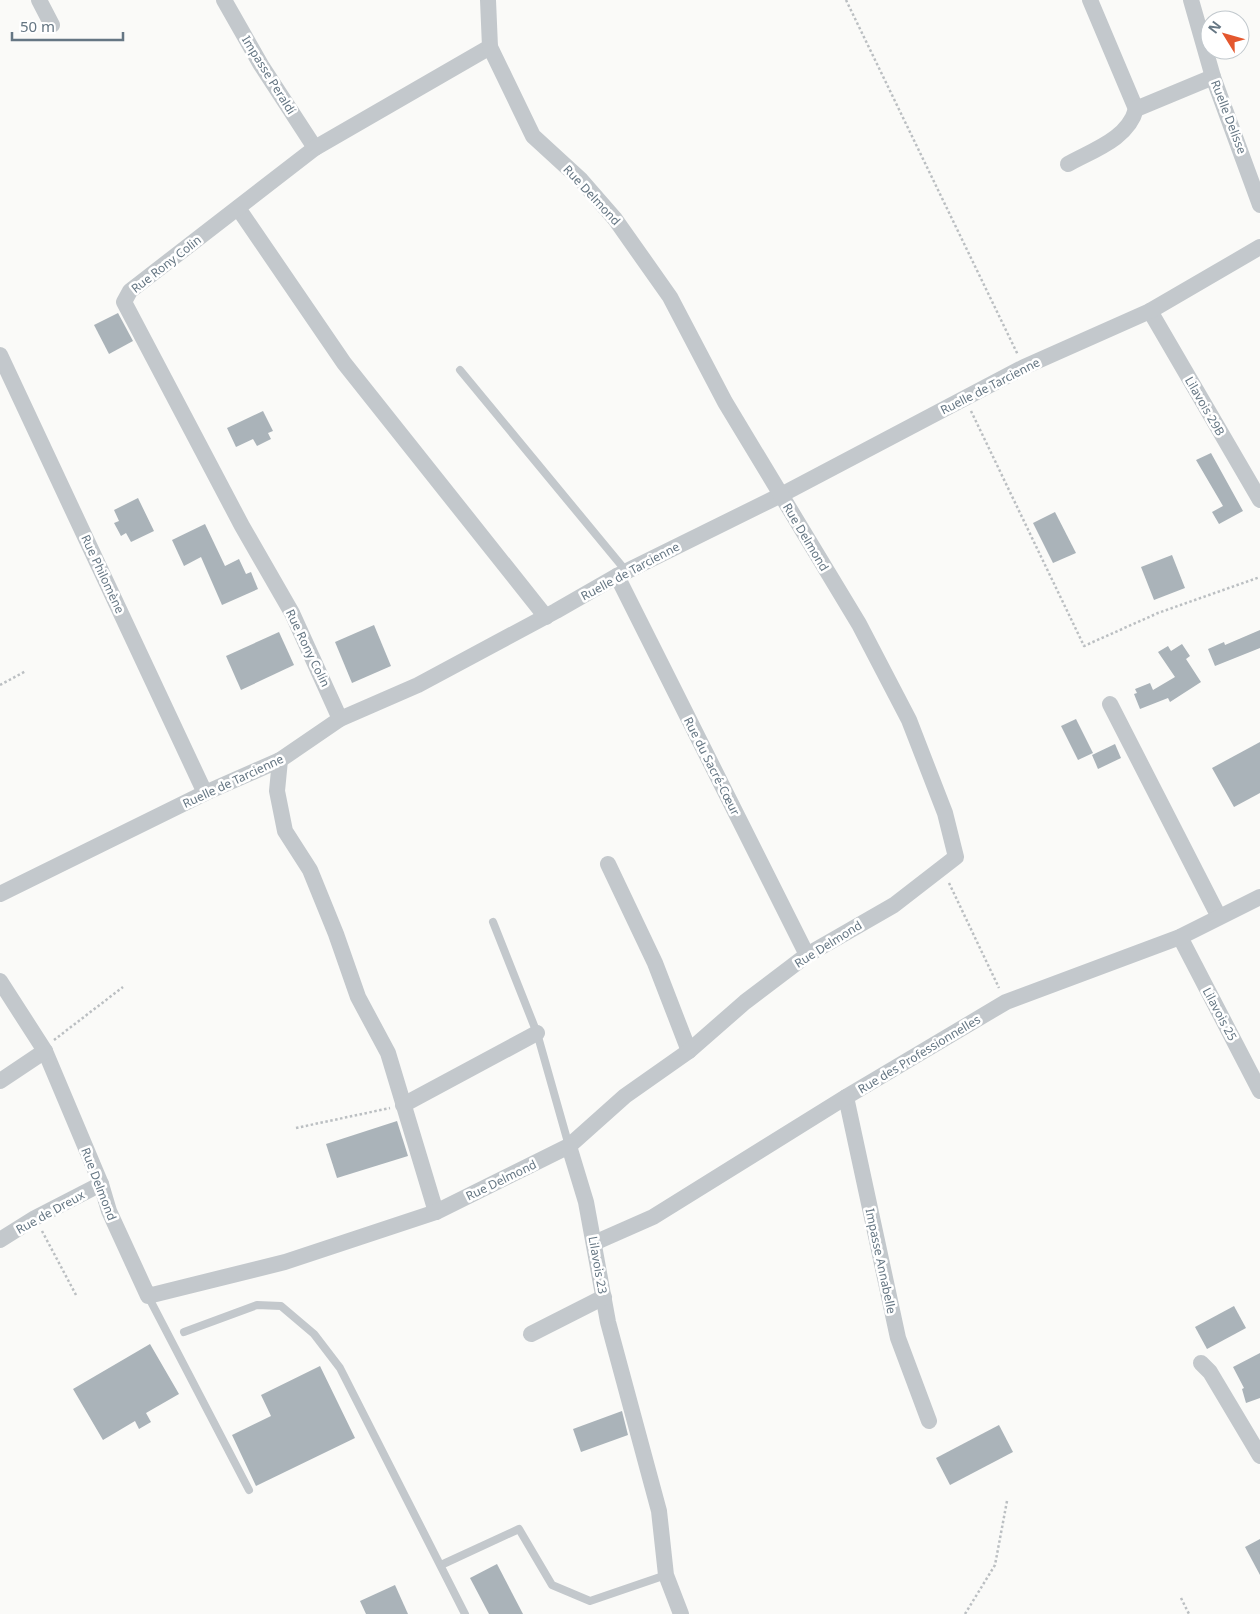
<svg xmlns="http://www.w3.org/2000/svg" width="1260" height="1614" font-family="'Noto Sans',sans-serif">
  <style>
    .building { fill: #aab3b9 }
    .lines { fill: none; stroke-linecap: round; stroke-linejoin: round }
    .path { stroke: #bbbfc2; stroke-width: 2.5; stroke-dasharray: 2.5 2.5; stroke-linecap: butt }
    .service { stroke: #c3c8cc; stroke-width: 8 }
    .minor { stroke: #c3c8cc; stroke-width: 16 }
    .labels { text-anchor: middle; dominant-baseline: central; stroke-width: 5; stroke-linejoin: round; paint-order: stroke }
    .street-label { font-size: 12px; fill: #657683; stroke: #fff }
  </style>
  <rect width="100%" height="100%" fill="#fafaf8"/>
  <g class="building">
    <path d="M118,313L133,341L109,354L94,325Z"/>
    <path d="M263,411L273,431L268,433L271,439L257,446L253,439L236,447L227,428Z"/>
    <path d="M1211,453L1243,511L1219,524L1212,512L1223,506L1196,460Z"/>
    <path d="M138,498L154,531L131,542L126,533L121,536L114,523L119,521L114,510Z"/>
    <path d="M1055,512L1076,553L1053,563L1033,523Z"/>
    <path d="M205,524L225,566L239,559L246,574L251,572L258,589L222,605L201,557L184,566L172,540Z"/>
    <path d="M1172,555L1185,588L1154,600L1141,567Z"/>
    <path d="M374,625L391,666L352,683L335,642Z"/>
    <path d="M1260,630V648L1215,666L1208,649L1224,642L1225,645Z"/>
    <path d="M279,632L294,665L241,690L226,656Z"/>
    <path d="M1182,644L1190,656L1186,659L1201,682L1170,702L1168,698L1140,709L1134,694L1137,693L1135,689L1150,683L1153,690L1175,677L1158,652L1168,646L1171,651Z"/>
    <path d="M1076,719L1093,753L1078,760L1061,726Z"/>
    <path d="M1260,742V793L1234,807L1212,768Z"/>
    <path d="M1115,744L1121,758L1098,769L1092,755Z"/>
    <path d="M397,1121L408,1156L337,1178L326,1144Z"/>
    <path d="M1234,1306L1246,1328L1207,1349L1195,1327Z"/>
    <path d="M150,1344L179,1394L146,1413L151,1422L139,1429L135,1421L103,1440L73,1389Z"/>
    <path d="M1260,1353V1398L1246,1403L1242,1389L1244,1388L1233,1367Z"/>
    <path d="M320,1366L355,1438L256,1486L232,1435L271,1416L261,1395Z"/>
    <path d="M622,1411L628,1435L581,1452L573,1429Z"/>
    <path d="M999,1425L1013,1452L950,1485L936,1458Z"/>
    <path d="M1260,1539V1575L1245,1547Z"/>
    <path d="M497,1564L523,1614H489L470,1578Z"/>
    <path d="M395,1585L408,1614H366L360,1601Z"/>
  </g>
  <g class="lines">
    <g class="path">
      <path d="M846,0L1018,355"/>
      <path d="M971,411L1084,646L1158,613L1260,577"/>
      <path d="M0,685L26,671"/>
      <path d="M949,883L999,988"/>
      <path d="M54,1040L123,987"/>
      <path d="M296,1128L390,1108"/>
      <path d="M42,1231L76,1295"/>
      <path d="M1181,1598L1189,1614"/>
      <path d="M965,1614L995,1565L1007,1501"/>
    </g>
    <g class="service">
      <path d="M460,370L626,571"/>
      <path d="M493,922L537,1033L569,1146"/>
      <path d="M148,1296L249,1490"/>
      <path d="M184,1332L257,1305L281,1306L314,1334L340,1368L465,1614"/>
      <path d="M441,1565L519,1529L552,1585L590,1601L666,1575"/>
    </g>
    <g class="minor">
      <path d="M39,0L52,25"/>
      <path d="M224,0L261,65L315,148"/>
      <path d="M1090,0L1136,109"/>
      <path d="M1191,0L1213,77L1260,205"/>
      <path d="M1068,164C1093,150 1128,139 1136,109L1213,77"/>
      <path d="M238,208L344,363L546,617"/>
      <path d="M1150,311L1260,500"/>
      <path d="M0,355L205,793"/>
      <path d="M617,576L807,955"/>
      <path d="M1110,704L1219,917"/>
      <path d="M340,719L292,613L242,526L124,302L130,291L315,148L490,47L488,0"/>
      <path d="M280,760L277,791L285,831L310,870L336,934L358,997L388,1053L436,1212"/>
      <path d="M608,864L655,963L689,1051"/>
      <path d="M0,894L205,793L280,760L340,719L418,685L556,611L617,576L781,495L1024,367L1150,311L1260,247"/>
      <path d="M1180,937L1260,1091"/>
      <path d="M0,981L45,1051L101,1184L109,1211L148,1296L285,1262L436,1212L569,1146L625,1096L689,1051L745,1002L807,955L894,905L956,857L945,813L909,720L859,624L725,402L670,297L615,219L581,180L533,136L490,47"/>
      <path d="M0,1081L45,1051"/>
      <path d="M846,1097L898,1338L929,1421"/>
      <path d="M403,1105L537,1033"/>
      <path d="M569,1146L586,1202L608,1322L659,1511L666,1575L681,1614"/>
      <path d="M0,1240L35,1218L101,1184"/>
      <path d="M594,1243L653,1217L846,1097L1006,1002L1180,937L1260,897"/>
      <path d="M531,1334L604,1297"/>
      <path d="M1201,1363L1210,1372L1260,1456"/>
    </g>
  </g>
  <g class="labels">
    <g class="street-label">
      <text transform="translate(269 75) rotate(58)">Impasse Peraldi</text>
      <text transform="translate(1229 117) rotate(69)">Ruelle Delisse</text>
      <text transform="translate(592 195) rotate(47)">Rue Delmond</text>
      <text transform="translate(166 264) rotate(-38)">Rue Rony Colin</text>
      <text transform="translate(990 386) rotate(-27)">Ruelle de Tarcienne</text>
      <text transform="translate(1205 406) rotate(60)">Lilavois 29B</text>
      <text transform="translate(806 537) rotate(59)">Rue Delmond</text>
      <text transform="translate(630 571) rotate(-28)">Ruelle de Tarcienne</text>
      <text transform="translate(103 574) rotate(65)">Rue Philomène</text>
      <text transform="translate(308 648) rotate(64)">Rue Rony Colin</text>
      <text transform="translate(712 766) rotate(63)">Rue du Sacré-Cœur</text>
      <text transform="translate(233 781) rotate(-25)">Ruelle de Tarcienne</text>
      <text transform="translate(828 944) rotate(-32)">Rue Delmond</text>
      <text transform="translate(1220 1014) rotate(62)">Lilavois 25</text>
      <text transform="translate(919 1054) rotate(-31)">Rue des Professionnelles</text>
      <text transform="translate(501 1180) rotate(-26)">Rue Delmond</text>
      <text transform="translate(99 1184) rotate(69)">Rue Delmond</text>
      <text transform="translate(50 1212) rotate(-29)">Rue de Dreux</text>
      <text transform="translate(881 1261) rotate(78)">Impasse Annabelle</text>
      <text transform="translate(598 1265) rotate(80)">Lilavois 23</text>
    </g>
  </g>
  <g transform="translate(1225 35) rotate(307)"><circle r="24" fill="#ffffff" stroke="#c1c8cd"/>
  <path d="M0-4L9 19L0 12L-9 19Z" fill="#e4572e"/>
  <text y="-8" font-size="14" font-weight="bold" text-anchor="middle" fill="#657683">N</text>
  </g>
  <path d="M12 32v8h111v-8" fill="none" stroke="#657683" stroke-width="2.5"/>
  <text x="20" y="32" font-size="15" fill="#657683" stroke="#ffffff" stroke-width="4" paint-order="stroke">50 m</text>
</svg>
